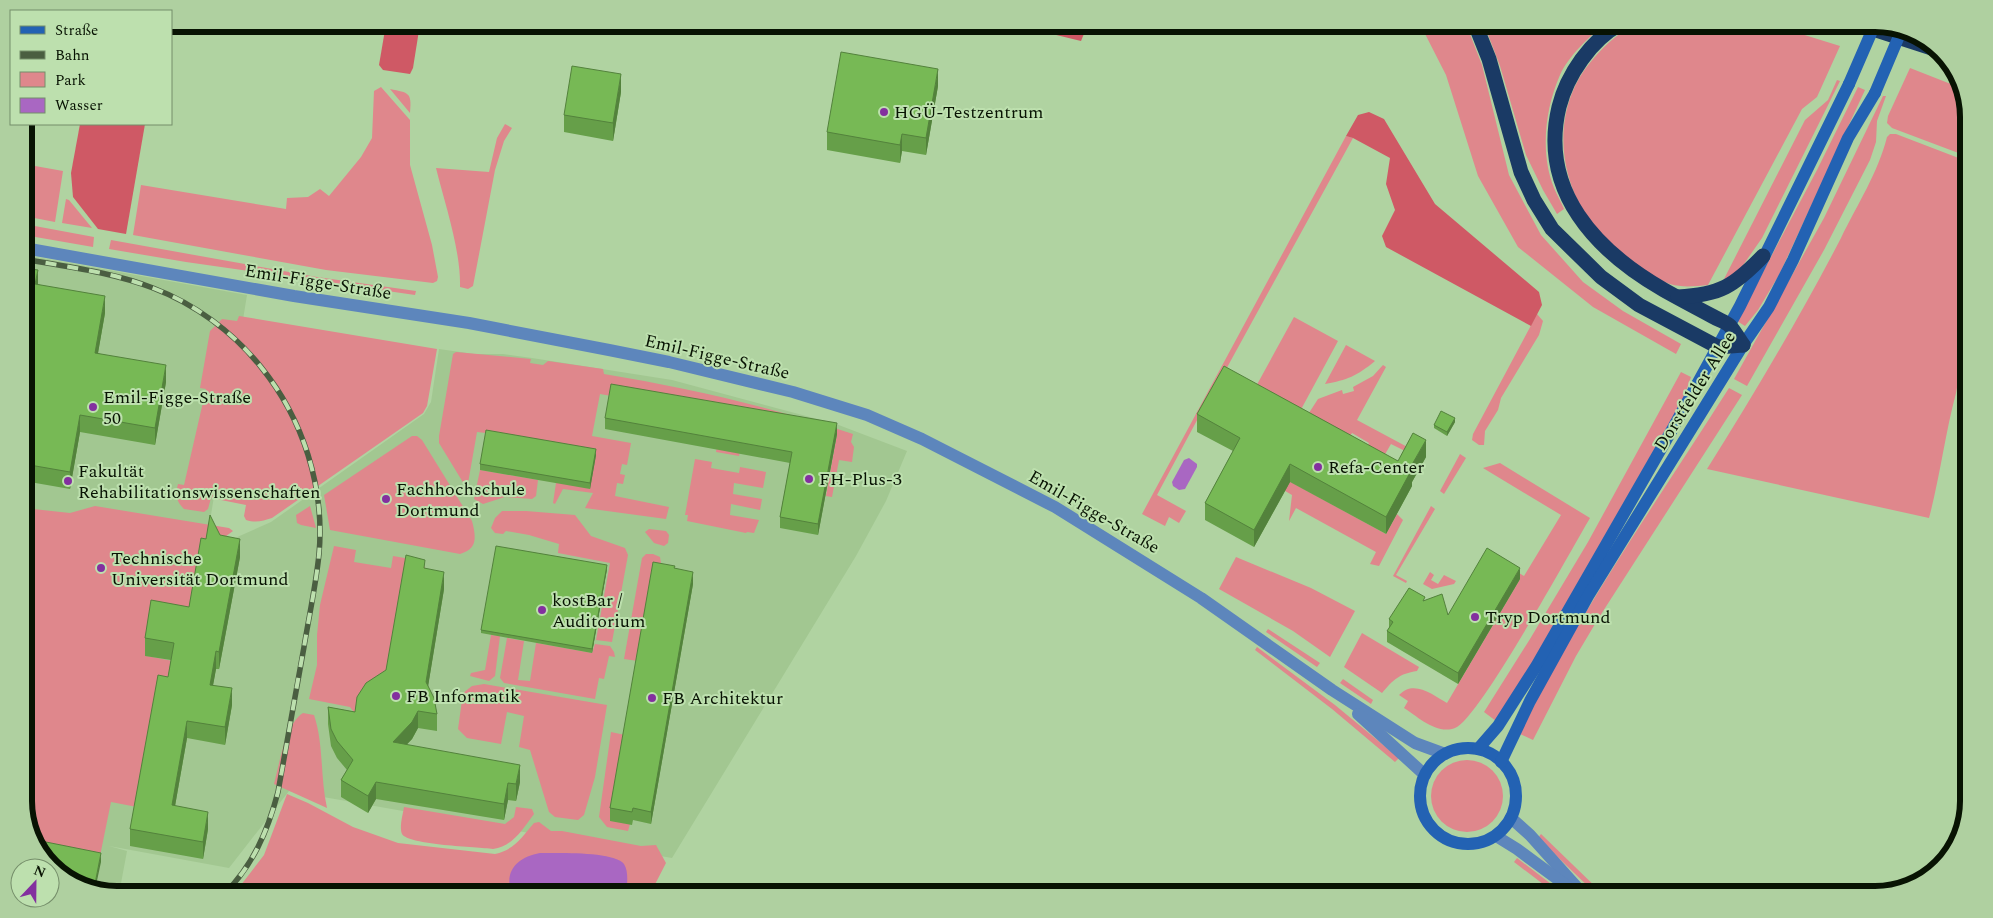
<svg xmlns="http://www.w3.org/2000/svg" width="1993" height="918" font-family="Spectral,serif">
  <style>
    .built { fill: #a2c791 }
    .green { fill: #df878c }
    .forest { fill: #cf5965 }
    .water { fill: #a967c2 }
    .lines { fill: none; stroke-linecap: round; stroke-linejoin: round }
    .tertiary { stroke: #5d86bc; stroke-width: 12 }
    .secondary { stroke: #2362b3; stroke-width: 12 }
    .motorway { stroke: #1a3a65; stroke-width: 15 }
    .rail-casing { stroke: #4a5e41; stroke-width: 5.5 }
    .rail { stroke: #bde0ae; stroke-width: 4; stroke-dasharray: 11; stroke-linecap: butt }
    .secondary-bridge { stroke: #2362b3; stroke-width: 12 }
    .wall { fill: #669f49 }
    .shaded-wall { fill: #53823c }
    .building { fill: #77b955; stroke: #53823c }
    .poi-dot { fill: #83309f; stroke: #bde0ae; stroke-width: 2 }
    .labels { text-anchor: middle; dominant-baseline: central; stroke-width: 4; stroke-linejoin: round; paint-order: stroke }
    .poi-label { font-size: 18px; fill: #081303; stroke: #bde0ae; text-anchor: start }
    .street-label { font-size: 18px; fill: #081303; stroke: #bde0ae }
    .rim { fill: none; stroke: #081303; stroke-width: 6 }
  </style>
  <rect width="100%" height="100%" fill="#b0d3a1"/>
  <path class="built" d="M24,255L247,295L209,527L205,533L235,538L271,522L424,414L431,402L439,349L474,354H503L532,358L672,380L836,424L907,451L886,501L856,556L672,858L289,791L229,868L109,846L127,851L119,894L82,887L40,853L24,807Z"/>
  <g class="green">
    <path d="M1420,24H1466L1482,65L1509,175L1541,235L1583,282L1623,311L1681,344L1676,354L1593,307L1518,247L1478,176L1446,75Z"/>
    <path d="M1484,24H1606C1590,35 1568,57 1560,75C1545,109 1540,153 1554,188C1557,195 1561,202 1564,209L1557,214L1543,190L1526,155L1500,66Z"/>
    <path d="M1639,24H1769L1840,46L1817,97L1802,109L1708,285C1696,286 1683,288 1670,284C1651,278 1631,262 1617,249C1605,238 1592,226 1584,212C1555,164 1555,101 1594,58C1606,44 1622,29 1639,24Z"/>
    <path d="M1910,68L1961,88L1969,112V157L1892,128L1887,123L1888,116Z"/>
    <path d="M1837,80L1840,81L1762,238L1739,271L1723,281L1805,120L1828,100Z"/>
    <path d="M381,87L410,120V165L432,245L438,277L437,281L433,283L326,270L133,235L141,185L286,209L287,198L308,197L320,189L329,196L361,157L372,138L374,91Z"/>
    <path d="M1858,87L1865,90L1779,275L1758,310L1745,326L1737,321L1817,170Z"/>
    <path d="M390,89C409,93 412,92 410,113Z"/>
    <path d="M1883,96H1886L1877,121L1876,142L1870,160L1824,250L1747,386L1734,379L1824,218Z"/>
    <path d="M505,124L512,128L504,141L495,170L473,286L468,289L460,287C461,251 445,204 436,168L489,172L497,138Z"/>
    <path d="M1890,134H1896L1969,162V348C1962,362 1959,378 1956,393C1945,434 1940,477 1929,518L1707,469C1754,394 1800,317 1841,238C1857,205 1878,173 1887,137Z"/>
    <path d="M1346,136L1353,138L1224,373L1254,390L1294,317L1338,341L1298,415L1203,409L1157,495L1186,511L1179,523L1169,517L1165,526L1142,514Z"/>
    <path d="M24,164L63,171L55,222L24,216Z"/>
    <path d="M66,199L69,200L92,228L62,223Z"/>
    <path d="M24,224L94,237L93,247L24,235Z"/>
    <path d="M111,240L317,277L416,291L415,295L186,262L109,249Z"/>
    <path d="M1537,314L1543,321L1539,335L1501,398L1498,410L1485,431L1484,445H1479L1472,440L1473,434Z"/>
    <path d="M239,316L437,349L427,406L423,413L272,518C263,521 256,523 246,520L244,516L246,505L211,498L208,509L204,512L184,509C176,501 175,495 178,484L184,485L206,389L200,388L210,331L222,319L237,321Z"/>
    <path d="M1346,345L1375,361C1357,376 1347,380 1325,384Z"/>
    <path d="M456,352L531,359L530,363L543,365L548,361L603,369L604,374C688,388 772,407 853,434L851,442L854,447L852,462L839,460L832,497L826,496L837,434L746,418L739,456L716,452L722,415L600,394L592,436L631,443L627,465L622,464L620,474L625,475L623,484L617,483L615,496L669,507L666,519L585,508L593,493L563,489L555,504L553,503L556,483L486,433L477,432L467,489L439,443V436L453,354Z"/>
    <path d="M1383,365L1386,367L1357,420L1413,450L1411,454L1391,444L1384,456L1367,447L1369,443L1352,433L1348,439L1307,416L1318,399L1342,390L1343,394L1354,391L1353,387L1373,376Z"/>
    <path d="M1681,372L1691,377L1684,397L1542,647L1496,721L1484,712L1530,639L1588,542Z"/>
    <path d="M1729,388L1742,395L1598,619L1576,656L1533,740L1520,734C1578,612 1657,502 1729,388Z"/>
    <path d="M412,436H417L422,440L472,521C476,537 478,549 460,554L330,530L324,495Z"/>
    <path d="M1460,454L1466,458L1444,494L1440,491Z"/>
    <path d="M695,459L712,462L711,468L739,473L740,467L766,472L763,488L734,483L733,494L762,499L760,510L731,504L730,515L759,520L754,533L747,532L746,533L687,521L688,515H685Z"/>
    <path d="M1500,463L1590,518C1571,550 1479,719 1455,728C1437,735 1418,717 1404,708L1408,701L1399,695C1414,679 1433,695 1447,703L1520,579L1514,570L1524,576L1561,515L1483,468Z"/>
    <path d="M480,470L538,480L536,496L532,499L505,497L483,504L474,499Z"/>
    <path d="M1289,481L1386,534L1397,514L1403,520L1379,566L1370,564L1376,552L1296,508L1289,521L1292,495L1280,488Z"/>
    <path d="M95,506L229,528L233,531L218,542L189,624L146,654L147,656L183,663L137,807L111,802L99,861L39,850L24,807V508L70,513Z"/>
    <path d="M310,506L316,528L301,525L297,523L296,515Z"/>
    <path d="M1431,506L1435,509L1396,575L1407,581L1406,583L1393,576Z"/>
    <path d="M502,511H526L575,515L591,536L625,548L628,555L612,642L596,640L610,563L558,553L559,544L529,535L506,531L503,534L495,533L491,528L495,518Z"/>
    <path d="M649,529L666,531L669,535L668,543L664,546L654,543L645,532Z"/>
    <path d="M334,546L356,550L354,562L391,568L393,556L422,561L426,570L384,688L356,715L350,707L309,699L317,665V635L320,605Z"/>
    <path d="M646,554H653L660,557L661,563L638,661L624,659L642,558Z"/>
    <path d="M1236,557L1311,588L1355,611L1330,657L1293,631L1219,589Z"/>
    <path d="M1430,572L1434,575L1431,580L1438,584L1444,575L1456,581L1454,584L1432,589L1423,584Z"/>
    <path d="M1268,629L1320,663L1317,667L1266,632Z"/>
    <path d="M1362,633L1419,667L1417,671C1399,674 1394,679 1382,693L1344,667Z"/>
    <path d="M491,635L500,636L495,676L489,681L470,676L471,673L485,670Z"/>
    <path d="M507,638L524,641L518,680L530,681L536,643L592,653L595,644L610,646L614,652L615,657L609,656L604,679L599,678L595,699L504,683L500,678Z"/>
    <path d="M1257,647L1335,705L1399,758L1395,762L1332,709L1255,650Z"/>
    <path d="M1343,679L1373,700L1371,704L1340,683Z"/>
    <path d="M484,684L607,705L595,777L584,815L578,820L555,817L549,812L530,750L519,747L524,716L507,712L501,744L467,738L458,729L463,693L472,686Z"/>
    <path d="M303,713L314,715C324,745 320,777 327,808L274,784C279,765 286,723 303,713Z"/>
    <path d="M611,732L625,735L610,820L630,824L628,831L607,827L599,817Z"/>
    <circle cx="1467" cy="796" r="36"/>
    <path d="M287,794L308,803L353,827L398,843L495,854C514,850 522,837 534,823L539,822L551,831H562L641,846L656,845L666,863L650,894H234L264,855Z"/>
    <path d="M404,807L505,824L514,817L516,807L532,809L534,814C522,830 513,846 493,849C478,847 408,845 402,834C399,827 403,814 404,807Z"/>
    <path d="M1541,834L1603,894H1596L1538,838Z"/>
    <path d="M1517,858L1564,894H1556L1514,862Z"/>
  </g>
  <g class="forest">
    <path d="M386,24H420L413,68L410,74L383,70L379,65Z"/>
    <path d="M1011,24H1088L1081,41Z"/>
    <path d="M1369,112L1384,119L1435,204L1539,292L1542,305L1531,326L1386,247L1382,236L1395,210L1386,184L1390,158L1353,138L1346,136L1358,115Z"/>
    <path d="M80,124H145L126,234L98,229L73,197L71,173Z"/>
  </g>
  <g class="water">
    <path d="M1189,458L1197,464V467L1185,489L1179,490L1173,486L1172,482L1184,460Z"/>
    <path d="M540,853C556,853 615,851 624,864C629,872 627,885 626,894H512C503,871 518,857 540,853Z"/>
  </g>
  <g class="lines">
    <g class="tertiary">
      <path d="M24,248L294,296L469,323L609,350L669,362L793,392L867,415L922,439L1055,507L1201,598L1332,690L1415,743L1445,754"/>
      <path d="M1358,714L1425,775"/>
      <path d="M1511,818L1530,835L1583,894"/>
      <path d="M1496,836L1517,849L1571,889"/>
    </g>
    <g class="secondary">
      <circle cx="1468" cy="796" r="48"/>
      <path d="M1478,749L1498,726L1537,665L1673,428L1740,306L1849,84"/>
      <path d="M1501,762L1530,701L1588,596L1743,345L1769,307L1793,260L1848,138L1875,93"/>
    </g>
    <g class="motorway">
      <path d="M1475,24L1489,59L1521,172L1534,200L1552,229L1601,277L1639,305L1718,347L1743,345"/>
      <path d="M1620,24C1591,40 1567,75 1559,107C1539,191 1596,251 1664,290C1680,299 1697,308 1714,317C1719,320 1726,322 1730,326C1735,332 1739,339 1743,345"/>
      <path d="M1858,24L1932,48"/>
      <path d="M1678,297C1720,295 1734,286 1763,256"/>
    </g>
    <g class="rail-casing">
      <path id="rail" d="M24,259C67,267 112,272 153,288C195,304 233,332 261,367C303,419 325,487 319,554C316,585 309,616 304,647C295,695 287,744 278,792C268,830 253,866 224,894"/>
    </g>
    <use href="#rail" class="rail"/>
    <g class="secondary-bridge">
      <path d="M1849,84L1875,24"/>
      <path d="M1875,93L1902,29"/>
    </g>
  </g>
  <g class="wall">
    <path d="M938,86L926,155L902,151L900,163L827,150V132Z"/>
    <path d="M621,92L613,141L564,132V115Z"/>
    <path d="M24,268L38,284L105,313L98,353L166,382L155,445L80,432L70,489L24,481Z"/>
    <path d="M1197,414L1398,461L1426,457L1412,482V486L1386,534L1290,482L1254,547L1205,520V503L1233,451L1197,432Z"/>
    <path d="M605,418L837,434L818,535L780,528V517L790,463L605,429Z"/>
    <path d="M1455,422L1447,436L1434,428V425Z"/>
    <path d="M596,455L590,489L480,470V464Z"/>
    <path d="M220,535L240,557L219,669H216L213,685L232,705L225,745L187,738L175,806L208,829L203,859L130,846V829L168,677L171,660L145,656V638L189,607L206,539Z"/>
    <path d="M425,568L444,589L428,686L437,714V731L418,728L412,739L406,745L520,782L516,801L508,800L504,820L376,799L368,813L341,797V780L347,770L337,758L331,746L328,724V707L355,712L386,670Z"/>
    <path d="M675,568L693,584L651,824L633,820L632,825L610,821V808Z"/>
    <path d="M607,569L592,653L481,633V630Z"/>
    <path d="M1520,579L1458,684L1387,642V631L1389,628V619L1425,600L1448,615Z"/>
  </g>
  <g class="shaded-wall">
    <path d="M938,69V86L926,155V138Z"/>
    <path d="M621,74V92L613,141V123Z"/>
    <path d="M902,134V151L900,163V145Z"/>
    <path d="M38,270V288L35,284Z"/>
    <path d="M105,296V313L95,370V353Z"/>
    <path d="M166,365V382L155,445V428Z"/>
    <path d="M80,415V432L70,489V472Z"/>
    <path d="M1455,418V422L1447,436V432Z"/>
    <path d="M837,423V434L818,535V524Z"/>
    <path d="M1426,440V457L1412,482V486L1386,534V517L1410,468Z"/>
    <path d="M596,449V455L590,489V483Z"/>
    <path d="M1290,464V482L1254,547V530Z"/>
    <path d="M240,539V557L219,669V652Z"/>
    <path d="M607,565V569L592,653V649Z"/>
    <path d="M1520,568V579L1458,684V673Z"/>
    <path d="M444,572V589L426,699V682Z"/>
    <path d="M693,572V584L651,824V812Z"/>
    <path d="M216,651V669L210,702V685Z"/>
    <path d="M232,688V705L225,745V727Z"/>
    <path d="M418,711V728L412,739L393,759V742Z"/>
    <path d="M187,721V738L172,823V805Z"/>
    <path d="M520,765V782L516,801V784Z"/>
    <path d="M376,782V799L368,813V796Z"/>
    <path d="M508,783V800L504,820V804Z"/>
    <path d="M208,812V829L203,859V842Z"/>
    <path d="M101,853V862L95,890L94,889Z"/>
  </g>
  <g class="building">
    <path d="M841,52L938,69L926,138L902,134L900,145L827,132Z"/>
    <path d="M572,66L621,74L613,123L564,115Z"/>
    <path d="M24,268L38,270L35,284L105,296L95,353L166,365L155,428L80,415L70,472L24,464Z"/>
    <path d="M1224,366L1398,461L1413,433L1426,440L1410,468L1412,469L1386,517L1290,464L1254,530L1205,503L1240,438L1197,414Z"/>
    <path d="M611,384L837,423L818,524L780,517L792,452L605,418Z"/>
    <path d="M1441,411L1455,418L1447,432L1434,425Z"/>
    <path d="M486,430L596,449L590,483L480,464Z"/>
    <path d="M210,515L220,535L240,539L219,652L216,651L210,685L232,688L225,727L187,721L172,805L208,812L203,842L130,829L158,675L168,677L174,643L145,638L151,600L189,607L201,538L206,539Z"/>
    <path d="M496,546L607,565L592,649L481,630Z"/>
    <path d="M1487,548L1520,568L1458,673L1387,631L1393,622L1389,619L1409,588L1425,597L1423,601L1442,594L1448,615Z"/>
    <path d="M406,555L425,560L424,568L444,572L426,682L434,698L437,714L418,711L412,722L393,742L520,765L516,784L508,783L504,804L376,782L368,796L341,780L353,760L337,741L331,729L328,707L355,712L357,697L366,683L386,670Z"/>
    <path d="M653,562L675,566L674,568L693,572L651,812L633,808L632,812L610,808Z"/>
    <path d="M36,840L101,853L94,889L82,887L40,853Z"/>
  </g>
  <g class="poi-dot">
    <circle cx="884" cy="112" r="5"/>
    <circle cx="93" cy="407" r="5"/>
    <circle cx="1318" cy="467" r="5"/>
    <circle cx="809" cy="479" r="5"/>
    <circle cx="68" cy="481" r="5"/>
    <circle cx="386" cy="499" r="5"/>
    <circle cx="101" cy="568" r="5"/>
    <circle cx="542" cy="610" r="5"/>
    <circle cx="1475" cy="617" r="5"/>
    <circle cx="396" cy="696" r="5"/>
    <circle cx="652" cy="698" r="5"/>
  </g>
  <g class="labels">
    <g class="poi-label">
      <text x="894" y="112">HGÜ-Testzentrum</text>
      <text x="103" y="397">Emil-Figge-Straße<tspan x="103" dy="21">50</tspan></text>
      <text x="1328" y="467">Refa-Center</text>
      <text x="78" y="471">Fakultät<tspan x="78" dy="21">Rehabilitationswissenschaften</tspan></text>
      <text x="819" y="479">FH-Plus-3</text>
      <text x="396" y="489">Fachhochschule<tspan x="396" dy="21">Dortmund</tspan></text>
      <text x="111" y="558">Technische<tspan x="111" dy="21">Universität Dortmund</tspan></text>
      <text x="552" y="600">kostBar /<tspan x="552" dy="21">Auditorium</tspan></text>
      <text x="1485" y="617">Tryp Dortmund</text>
      <text x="406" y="696">FB Informatik</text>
      <text x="662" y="698">FB Architektur</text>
    </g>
    <g class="street-label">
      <text transform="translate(318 282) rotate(9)">Emil-Figge-Straße</text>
      <text transform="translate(717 357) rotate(13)">Emil-Figge-Straße</text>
      <text transform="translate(1695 391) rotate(-58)">Dorstfelder Allee</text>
      <text transform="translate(1094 512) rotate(30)">Emil-Figge-Straße</text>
    </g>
  </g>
  <path d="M0 0H1993V918H0ZM117 32H1875A85 85 0 0 1 1960 117V801A85 85 0 0 1 1875 886H117A85 85 0 0 1 32 801V117A85 85 0 0 1 117 32Z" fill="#afd0a0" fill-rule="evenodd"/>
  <path class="rim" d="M117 32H1875A85 85 0 0 1 1960 117V801A85 85 0 0 1 1875 886H117A85 85 0 0 1 32 801V117A85 85 0 0 1 117 32Z"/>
  <rect x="10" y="10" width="162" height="115" fill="#bde0ae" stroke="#758e6a"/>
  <rect x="20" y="26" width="25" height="8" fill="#2362b3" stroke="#758e6a"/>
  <text x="55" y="35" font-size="15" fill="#081303">Straße</text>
  <rect x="20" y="51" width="25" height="8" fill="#4a5e41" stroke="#758e6a"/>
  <text x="55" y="60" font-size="15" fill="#081303">Bahn</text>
  <rect x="20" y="72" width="25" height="15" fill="#df878c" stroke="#758e6a"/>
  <text x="55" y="85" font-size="15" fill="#081303">Park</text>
  <rect x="20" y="98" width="25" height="15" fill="#a967c2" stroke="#758e6a"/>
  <text x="55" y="110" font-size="15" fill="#081303">Wasser</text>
  <g transform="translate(35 883) rotate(22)"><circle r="24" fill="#bde0ae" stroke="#758e6a"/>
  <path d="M0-4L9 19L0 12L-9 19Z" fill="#83309f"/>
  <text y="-8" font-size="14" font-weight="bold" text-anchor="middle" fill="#081303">N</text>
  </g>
</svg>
